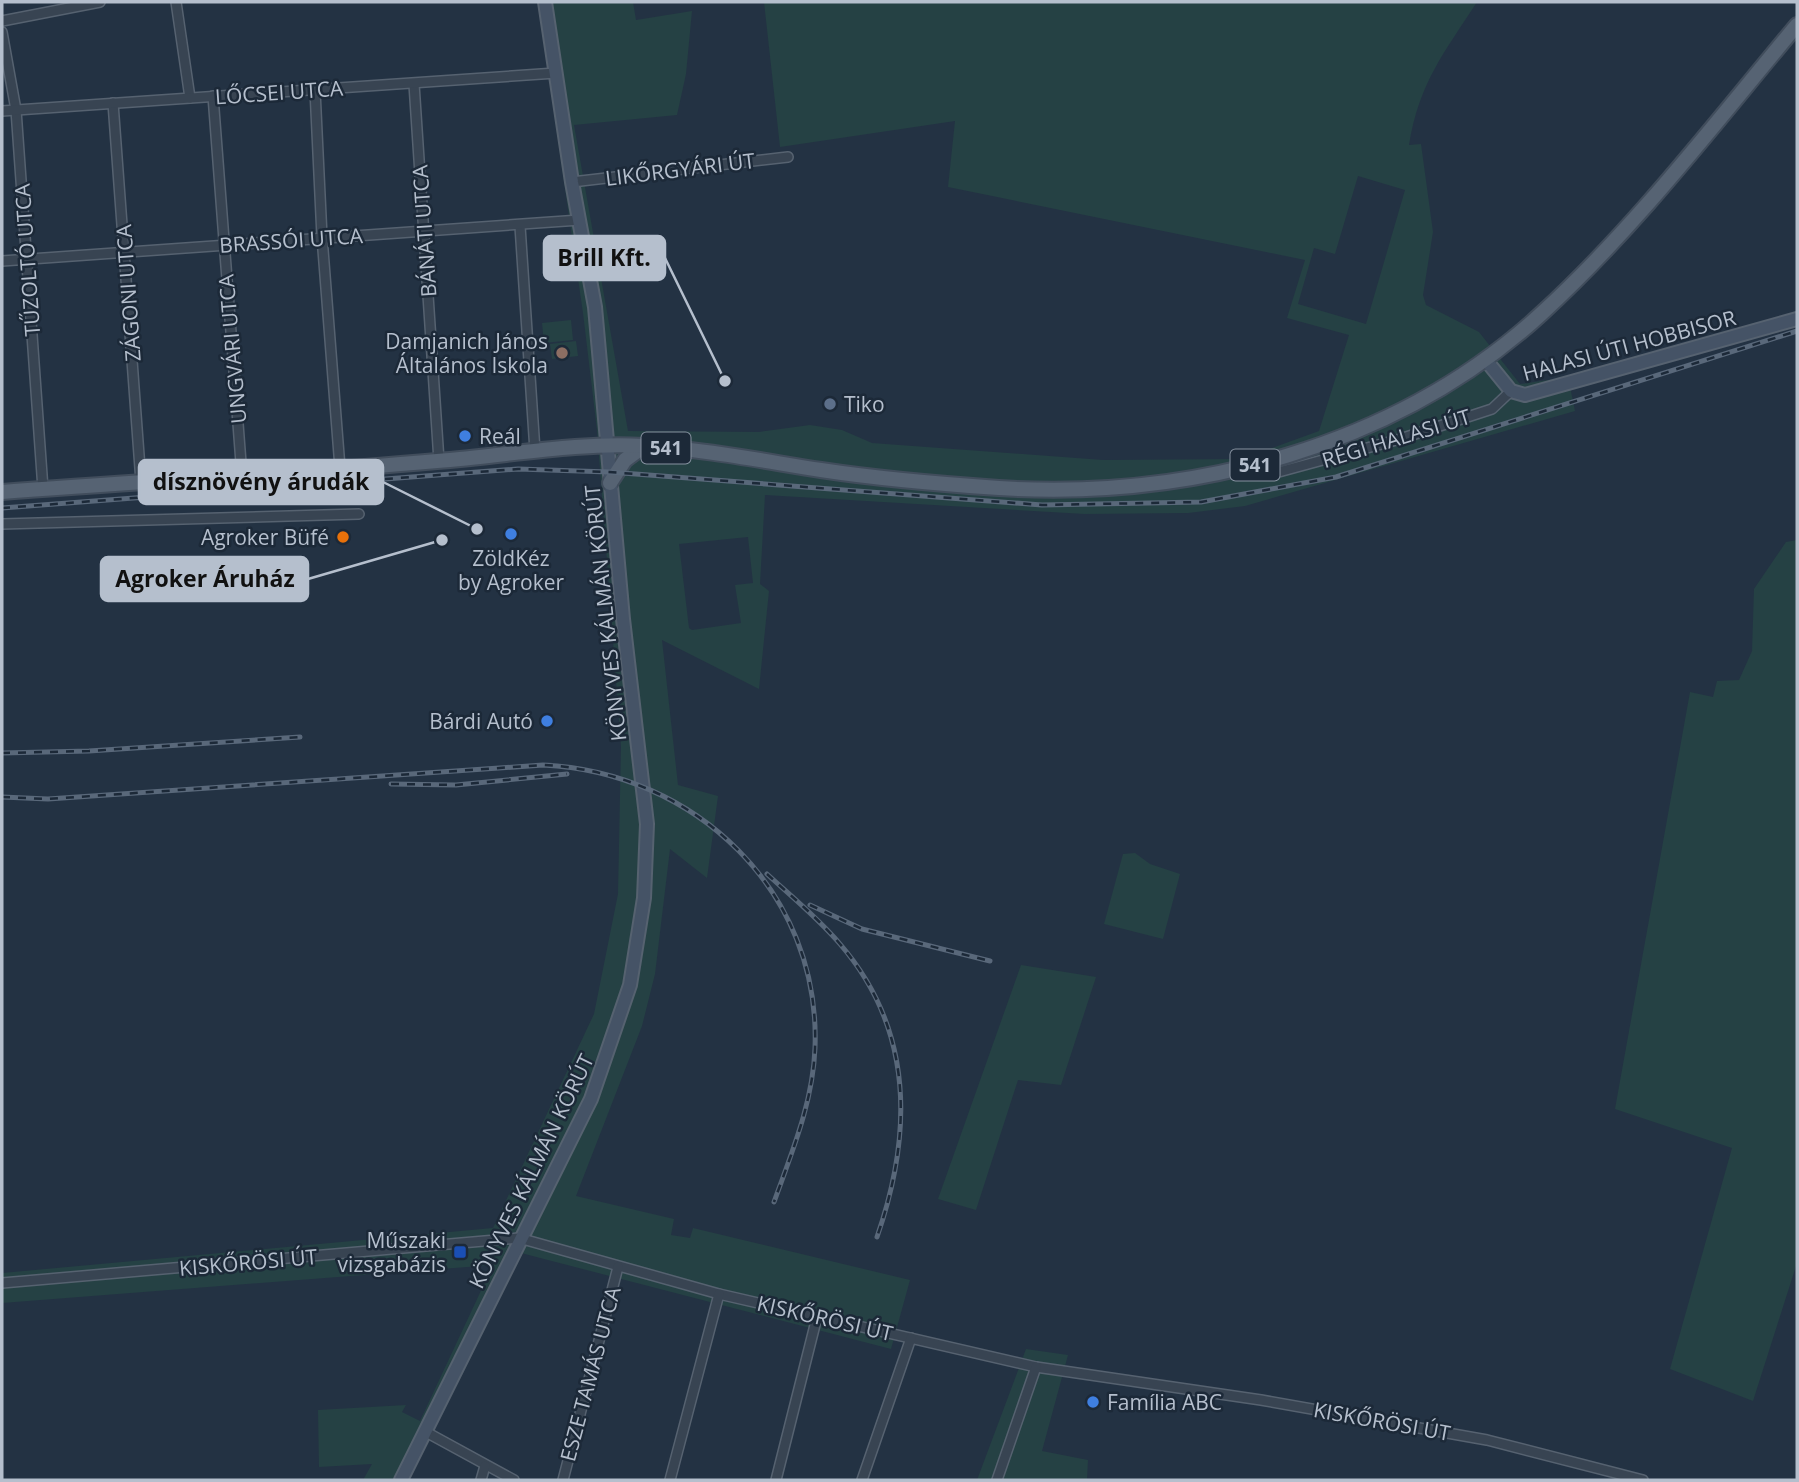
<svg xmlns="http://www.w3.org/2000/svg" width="1799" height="1482" font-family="'Open Sans',sans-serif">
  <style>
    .green { fill: #254144; fill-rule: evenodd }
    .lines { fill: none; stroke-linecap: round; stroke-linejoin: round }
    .street-casing { stroke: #566270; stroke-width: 12 }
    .secondary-casing { stroke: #566270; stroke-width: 16 }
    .primary-casing { stroke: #414d5c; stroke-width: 18 }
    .street { stroke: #384452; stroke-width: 9 }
    .secondary { stroke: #455366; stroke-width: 12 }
    .primary { stroke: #566373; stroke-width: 14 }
    .rail-casing { stroke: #59687a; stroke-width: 5 }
    .rail { stroke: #1c2938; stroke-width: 2.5; stroke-dasharray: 8; stroke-linecap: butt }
    .education-dot { fill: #8d6e63; stroke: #1c2938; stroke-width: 2.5 }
    .service-dot { fill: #5c6f8a; stroke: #1c2938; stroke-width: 2.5 }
    .shop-dot { fill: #3f7fe0; stroke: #1c2938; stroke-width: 2.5 }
    .food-dot { fill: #e8710a; stroke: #1c2938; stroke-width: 2.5 }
    .transit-dot { fill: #1a4fb4; stroke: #1c2938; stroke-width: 2.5 }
    .labels { text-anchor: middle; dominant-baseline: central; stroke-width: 5; stroke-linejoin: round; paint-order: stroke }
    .shield { fill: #1c2938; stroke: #8792a0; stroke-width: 2 }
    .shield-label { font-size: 19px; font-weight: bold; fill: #b5bfcd }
    .street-label { font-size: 21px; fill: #b5bfcd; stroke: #1c2938 }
    .poi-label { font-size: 21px; fill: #b5bfcd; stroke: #1c2938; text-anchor: end }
    .leader { fill: none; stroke: #b5bfcd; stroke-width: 2.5 }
    .callout-dot { fill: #b5bfcd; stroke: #1c2938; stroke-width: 2.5 }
    .callout { fill: #b5bfcd; stroke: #b5bfcd; stroke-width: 2.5 }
    .callout-label { font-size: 23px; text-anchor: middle; font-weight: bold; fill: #111 }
  </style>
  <rect width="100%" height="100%" fill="#233243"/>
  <g class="green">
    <path d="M538,2H633L636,20L692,11L686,74L677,115L574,125L628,431L759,432L810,425L842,430L872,443L1103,460L1242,459L1319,431L1349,335L1287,318L1305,260L948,187L955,121L780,147L764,2H1477C1444,53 1419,83 1409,145L1421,144L1433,232L1423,295L1426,305L1479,332L1520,384L1568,377L1575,411L1245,506L1188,513L1085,514L765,495L760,584L769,591L759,689L662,640L678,785L718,796L707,878L670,849L655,974L642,1026L576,1196L674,1219L671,1235L690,1238L693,1228L910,1280L891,1349L521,1253L407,1480H363L372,1464L319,1467L318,1410L406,1405L402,1412L420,1421L493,1265L2,1303V1273L493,1228L594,1014L618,894L621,747L597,430L583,313ZM1358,176L1405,190L1366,324L1298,304L1314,248L1335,254ZM748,537L753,583L735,585L741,623L692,630L689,628L679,544Z"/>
    <path d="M571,320L573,340L544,343L542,323Z"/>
    <path d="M576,341L578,356L552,359L550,344Z"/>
    <path d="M1797,540V1263L1753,1401L1670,1369L1732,1148L1615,1109L1690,692L1713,697L1717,681L1739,680L1752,651L1754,589L1786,542Z"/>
    <path d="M1135,853L1150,864L1180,874L1163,939L1104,924L1123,854Z"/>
    <path d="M1021,965L1096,977L1061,1085L1018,1080L976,1210L938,1199Z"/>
    <path d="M1026,1349L1068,1355L1042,1451L1088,1460L1087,1480H977Z"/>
  </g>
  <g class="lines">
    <g class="street-casing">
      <g id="street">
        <path d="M176,2L190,98"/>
        <path d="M2,21L100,2"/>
        <path d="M2,32L16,110L43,489"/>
        <path d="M414,84L439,461"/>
        <path d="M315,90L322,237L340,468"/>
        <path d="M213,96L242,476"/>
        <path d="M113,103L141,482"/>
        <path d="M2,111L556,73"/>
        <path d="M572,182L788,157"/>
        <path d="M520,226L535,451"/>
        <path d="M2,261L580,220"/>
        <path d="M1275,473L1400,439L1492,409L1511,391"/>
        <path d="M2,524L359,514"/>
        <path d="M2,1283L519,1238L719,1294L1036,1367L1261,1400L1487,1440L1643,1480"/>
        <path d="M426,1432L514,1480"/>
        <path d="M481,1480L485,1466"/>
        <path d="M563,1480L618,1267"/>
        <path d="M670,1480L719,1294"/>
        <path d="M776,1480L817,1317"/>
        <path d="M862,1480L911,1338"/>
        <path d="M997,1480L1036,1367"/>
      </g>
    </g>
    <g class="secondary-casing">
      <g id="secondary">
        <path d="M1485,359L1511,391L1525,395L1797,319"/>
        <path d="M401,1480L591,1099L630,985L644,898L647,824L623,619L595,307L572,182L545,2"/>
      </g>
    </g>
    <g class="primary-casing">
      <g id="primary">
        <path d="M610,483L625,460L644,446"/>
        <path d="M2,492C147,481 292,474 437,461C506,456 575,442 644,446C704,449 763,461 821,470C880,479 940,484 999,488C1192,500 1396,447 1541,314C1636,227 1715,123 1797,25"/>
      </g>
    </g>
    <use href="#street" class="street"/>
    <use href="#secondary" class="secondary"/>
    <use href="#primary" class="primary"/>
    <g class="rail-casing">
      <g id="rail">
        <path d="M2,508L518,469L609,472L1042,505L1201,502L1336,477L1797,331"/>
        <path d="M2,753L89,751L300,737"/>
        <path d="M391,784L456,785L567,774"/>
        <path d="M2,797L48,799L543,765C695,772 821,891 815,1048C813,1102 792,1152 774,1202"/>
        <path d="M767,874C792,897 818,918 840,944C915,1031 912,1136 877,1237"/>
        <path d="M810,905L862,929L990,961"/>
      </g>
    </g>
    <use href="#rail" class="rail"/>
  </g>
  <circle class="education-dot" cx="562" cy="353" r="7"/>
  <circle class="service-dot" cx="830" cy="404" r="7"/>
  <g class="shop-dot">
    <circle cx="465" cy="436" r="7"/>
    <circle cx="511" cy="534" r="7"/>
    <circle cx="547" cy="721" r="7"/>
    <circle cx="1093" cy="1402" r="7"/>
  </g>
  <circle class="food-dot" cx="343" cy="537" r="7"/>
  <rect class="transit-dot" x="453" y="1245" width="14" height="14" rx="3.5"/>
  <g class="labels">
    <g class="shield">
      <rect x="641.5" y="432.5" width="49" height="31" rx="5"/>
      <rect x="1230.5" y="449.5" width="49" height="31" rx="5"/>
    </g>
    <g class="shield-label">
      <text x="666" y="448">541</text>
      <text x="1255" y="465">541</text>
    </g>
    <g class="street-label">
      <text transform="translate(279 92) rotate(-4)">LŐCSEI UTCA</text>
      <text transform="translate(680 169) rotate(-7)">LIKŐRGYÁRI ÚT</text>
      <text transform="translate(424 231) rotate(-94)">BÁNÁTI UTCA</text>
      <text transform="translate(291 240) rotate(-4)">BRASSÓI UTCA</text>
      <text transform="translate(27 260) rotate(-94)">TŰZOLTÓ UTCA</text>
      <text transform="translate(128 293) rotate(-94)">ZÁGONI UTCA</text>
      <text transform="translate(1629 345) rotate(-15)">HALASI ÚTI HOBBISOR</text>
      <text transform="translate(232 349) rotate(-95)">UNGVÁRI UTCA</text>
      <text transform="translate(1396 438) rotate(-17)">RÉGI HALASI ÚT</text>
      <text transform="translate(605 613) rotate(-96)">KÖNYVES KÁLMÁN KÖRÚT</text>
      <text transform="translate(531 1171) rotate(-64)">KÖNYVES KÁLMÁN KÖRÚT</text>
      <text transform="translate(248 1262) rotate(-5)">KISKŐRÖSI ÚT</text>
      <text transform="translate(825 1318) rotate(13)">KISKŐRÖSI ÚT</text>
      <text transform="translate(590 1374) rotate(-75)">ESZE TAMÁS UTCA</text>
      <text transform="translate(1382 1421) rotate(10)">KISKŐRÖSI ÚT</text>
    </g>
    <g class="poi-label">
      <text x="548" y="341">Damjanich János<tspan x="548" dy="24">Általános Iskola</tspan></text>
      <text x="844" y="404" text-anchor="start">Tiko</text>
      <text x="479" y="436" text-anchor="start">Reál</text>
      <text x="329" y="537">Agroker Büfé</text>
      <text x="511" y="558" text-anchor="middle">ZöldKéz<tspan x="511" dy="24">by Agroker</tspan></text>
      <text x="533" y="721">Bárdi Autó</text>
      <text x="446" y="1240">Műszaki<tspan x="446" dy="24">vizsgabázis</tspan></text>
      <text x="1107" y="1402" text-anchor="start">Família ABC</text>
    </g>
  </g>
  <path class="leader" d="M725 381L665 258M477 529L383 482M442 540L308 579"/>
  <g class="callout-dot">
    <circle cx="725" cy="381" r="7"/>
    <circle cx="477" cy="529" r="7"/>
    <circle cx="442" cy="540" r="7"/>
  </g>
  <g class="callout">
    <rect x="544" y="236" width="121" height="44" rx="7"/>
    <rect x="139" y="460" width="244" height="44" rx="7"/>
    <rect x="101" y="557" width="207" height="44" rx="7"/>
  </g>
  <g class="callout-label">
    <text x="604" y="266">Brill Kft.</text>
    <text x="261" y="490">dísznövény árudák</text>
    <text x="205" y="587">Agroker Áruház</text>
  </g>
  <rect width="1799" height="1482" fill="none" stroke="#b5bfcd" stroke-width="7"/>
</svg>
